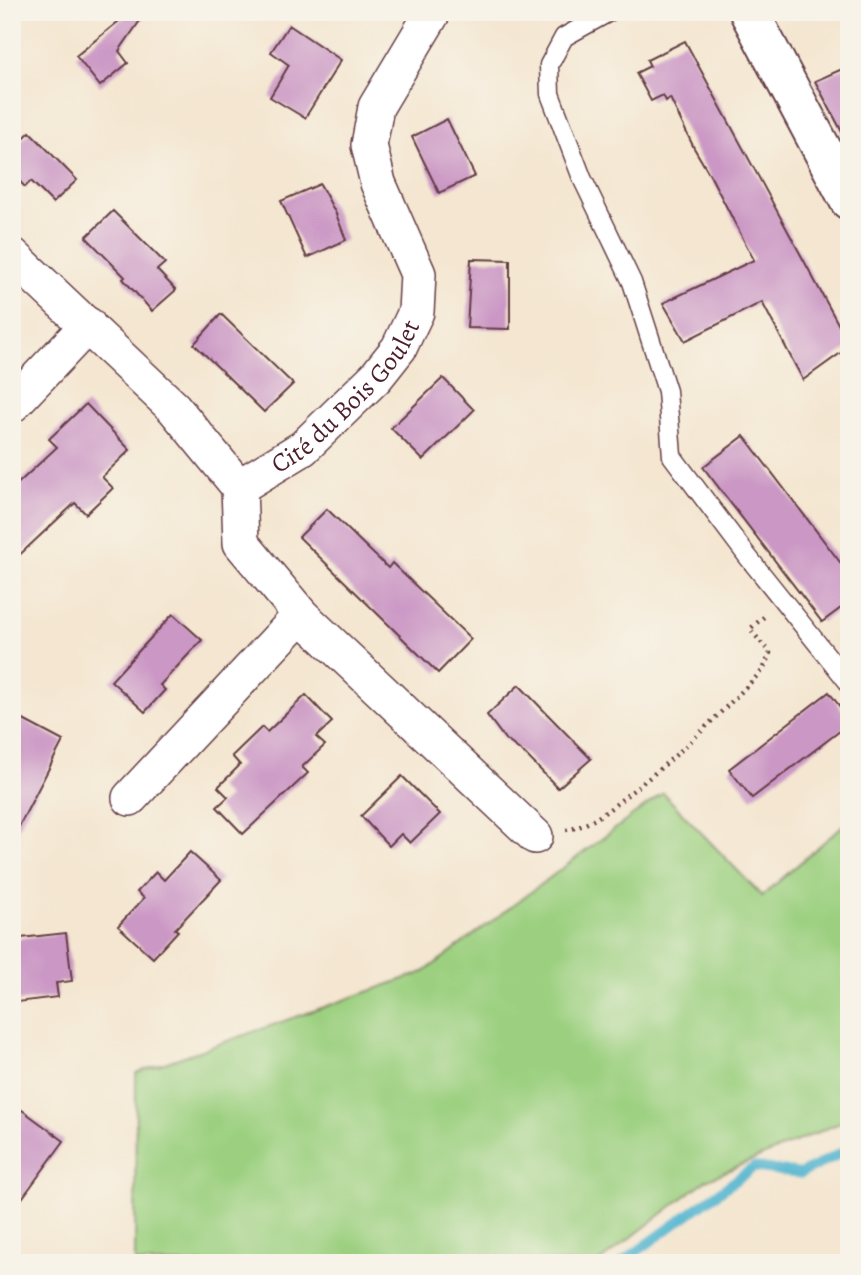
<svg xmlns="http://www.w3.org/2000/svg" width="861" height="1275" font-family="Alegreya,serif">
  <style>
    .green { fill: #9cd080; stroke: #737856; stroke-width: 2 }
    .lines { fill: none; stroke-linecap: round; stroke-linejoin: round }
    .stream { stroke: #50b4cf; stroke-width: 10 }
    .building { fill: #cb97c5 }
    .lane-casing { stroke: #643d44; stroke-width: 21 }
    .street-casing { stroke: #643d44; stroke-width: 38 }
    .secondary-casing { stroke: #643d44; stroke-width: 42 }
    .path { stroke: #643d44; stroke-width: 4.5; stroke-dasharray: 2 5; stroke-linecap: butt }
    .lane { stroke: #fff; stroke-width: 18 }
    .street { stroke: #fff; stroke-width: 35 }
    .secondary { stroke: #fff; stroke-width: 38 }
    .labels { text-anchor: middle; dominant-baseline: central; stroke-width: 7; stroke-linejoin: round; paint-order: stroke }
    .street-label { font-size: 26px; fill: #4a1f2b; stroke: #f7f3e8 }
  </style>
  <rect width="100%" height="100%" fill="#f7f3e8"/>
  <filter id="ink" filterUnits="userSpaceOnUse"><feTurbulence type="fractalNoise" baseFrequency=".0143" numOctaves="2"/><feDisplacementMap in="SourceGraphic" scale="14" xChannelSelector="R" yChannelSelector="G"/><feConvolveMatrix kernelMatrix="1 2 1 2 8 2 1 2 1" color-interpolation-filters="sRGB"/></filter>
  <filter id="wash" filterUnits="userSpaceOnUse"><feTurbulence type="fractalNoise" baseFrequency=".00686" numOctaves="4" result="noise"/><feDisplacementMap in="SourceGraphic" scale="28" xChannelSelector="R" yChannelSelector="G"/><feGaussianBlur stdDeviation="1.57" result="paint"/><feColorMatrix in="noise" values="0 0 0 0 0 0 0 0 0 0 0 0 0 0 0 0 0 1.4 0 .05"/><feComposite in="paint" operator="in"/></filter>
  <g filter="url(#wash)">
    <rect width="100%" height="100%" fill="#f4e6d0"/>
    <path class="green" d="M663,793L762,896L849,820V1119L706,1180L598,1263H135L136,1073L424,972Z"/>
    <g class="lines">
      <path class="stream" d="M621,1263L754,1167L800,1174L849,1149"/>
    </g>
    <g id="blocks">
      <g class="building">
        <path d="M130,12H146L119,51L128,63L100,86L76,56Z"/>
        <path d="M289,25L341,60L305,118L270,97L289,65L271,52Z"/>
        <path d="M685,41L849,344V347L803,380L762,302L685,341L663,303L754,260L711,177L694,148L670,98L666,101L663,95L651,101L636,73L650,66L647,60Z"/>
        <path d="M849,66V145L815,81Z"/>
        <path d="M447,119L475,176L439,193L412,137Z"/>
        <path d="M30,132L77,180L53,203L31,181L25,187L12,173V149Z"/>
        <path d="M320,184L336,214L346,240L307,258L281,201Z"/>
        <path d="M113,211L165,263L157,270L176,290L152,311L123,279L125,277L86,237Z"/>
        <path d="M471,259L510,260V329L467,328Z"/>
        <path d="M221,314L293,384L264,412L194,344Z"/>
        <path d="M443,378L474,410L423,460L391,428Z"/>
        <path d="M86,404L130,450L102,477L113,488L86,514L75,503L12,562V489L57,447L49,439Z"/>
        <path d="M744,436L849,574V602L822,622L703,467Z"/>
        <path d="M327,509L388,568L392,563L471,639L438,673L299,537Z"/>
        <path d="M173,614L202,640L160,685L165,690L145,712L111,681Z"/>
        <path d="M519,685L591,759L558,788L525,754L505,739L487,715Z"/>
        <path d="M829,692L849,719V724L752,798L729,769Z"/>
        <path d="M306,695L332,722L316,737L325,745L302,767L308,773L243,834L217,807L228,797L218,787L240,765L232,756L262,727L267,732Z"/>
        <path d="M12,714L63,741L12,840Z"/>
        <path d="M402,776L440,814L410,843L401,834L389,846L361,816Z"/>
        <path d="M190,852L221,880L175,929L178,931L153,958L118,926L144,898L137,892L156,872L164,880Z"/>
        <path d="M66,933L72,981L56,983L58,997L17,1002L15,978L12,979V939Z"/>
        <path d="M22,1110L64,1141L12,1212V1123Z"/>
      </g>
    </g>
  </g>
  <g filter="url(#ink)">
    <use href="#blocks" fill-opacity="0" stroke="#643d44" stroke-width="2"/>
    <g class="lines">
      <g class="lane-casing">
        <path id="lane" d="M609,12L564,37L549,65L550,94L582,178L632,282L667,391L672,456L748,557L849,683"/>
      </g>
      <g class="street-casing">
        <g id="street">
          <path id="s1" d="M12,255L174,408L239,487L303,448L376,377L399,348L416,312L418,274L378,183L369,145L376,107L433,12"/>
          <path d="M12,405L88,325"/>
          <path d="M239,487L241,543L301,615L535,836"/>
          <path d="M130,798L301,615"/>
        </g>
      </g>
      <g class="secondary-casing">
        <path id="secondary" d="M749,12L849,200"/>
      </g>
      <path class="path" d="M566,830C591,826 611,808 631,792C680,755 720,713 763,670L770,653L750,629L766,615"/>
      <use href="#lane" class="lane"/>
      <use href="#street" class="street"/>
      <use href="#secondary" class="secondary"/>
    </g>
  </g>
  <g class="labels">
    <g class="street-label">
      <text stroke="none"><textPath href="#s1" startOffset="467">Cité du Bois Goulet</textPath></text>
    </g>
  </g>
  <rect width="861" height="1275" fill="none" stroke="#f7f3e8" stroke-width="42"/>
</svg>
